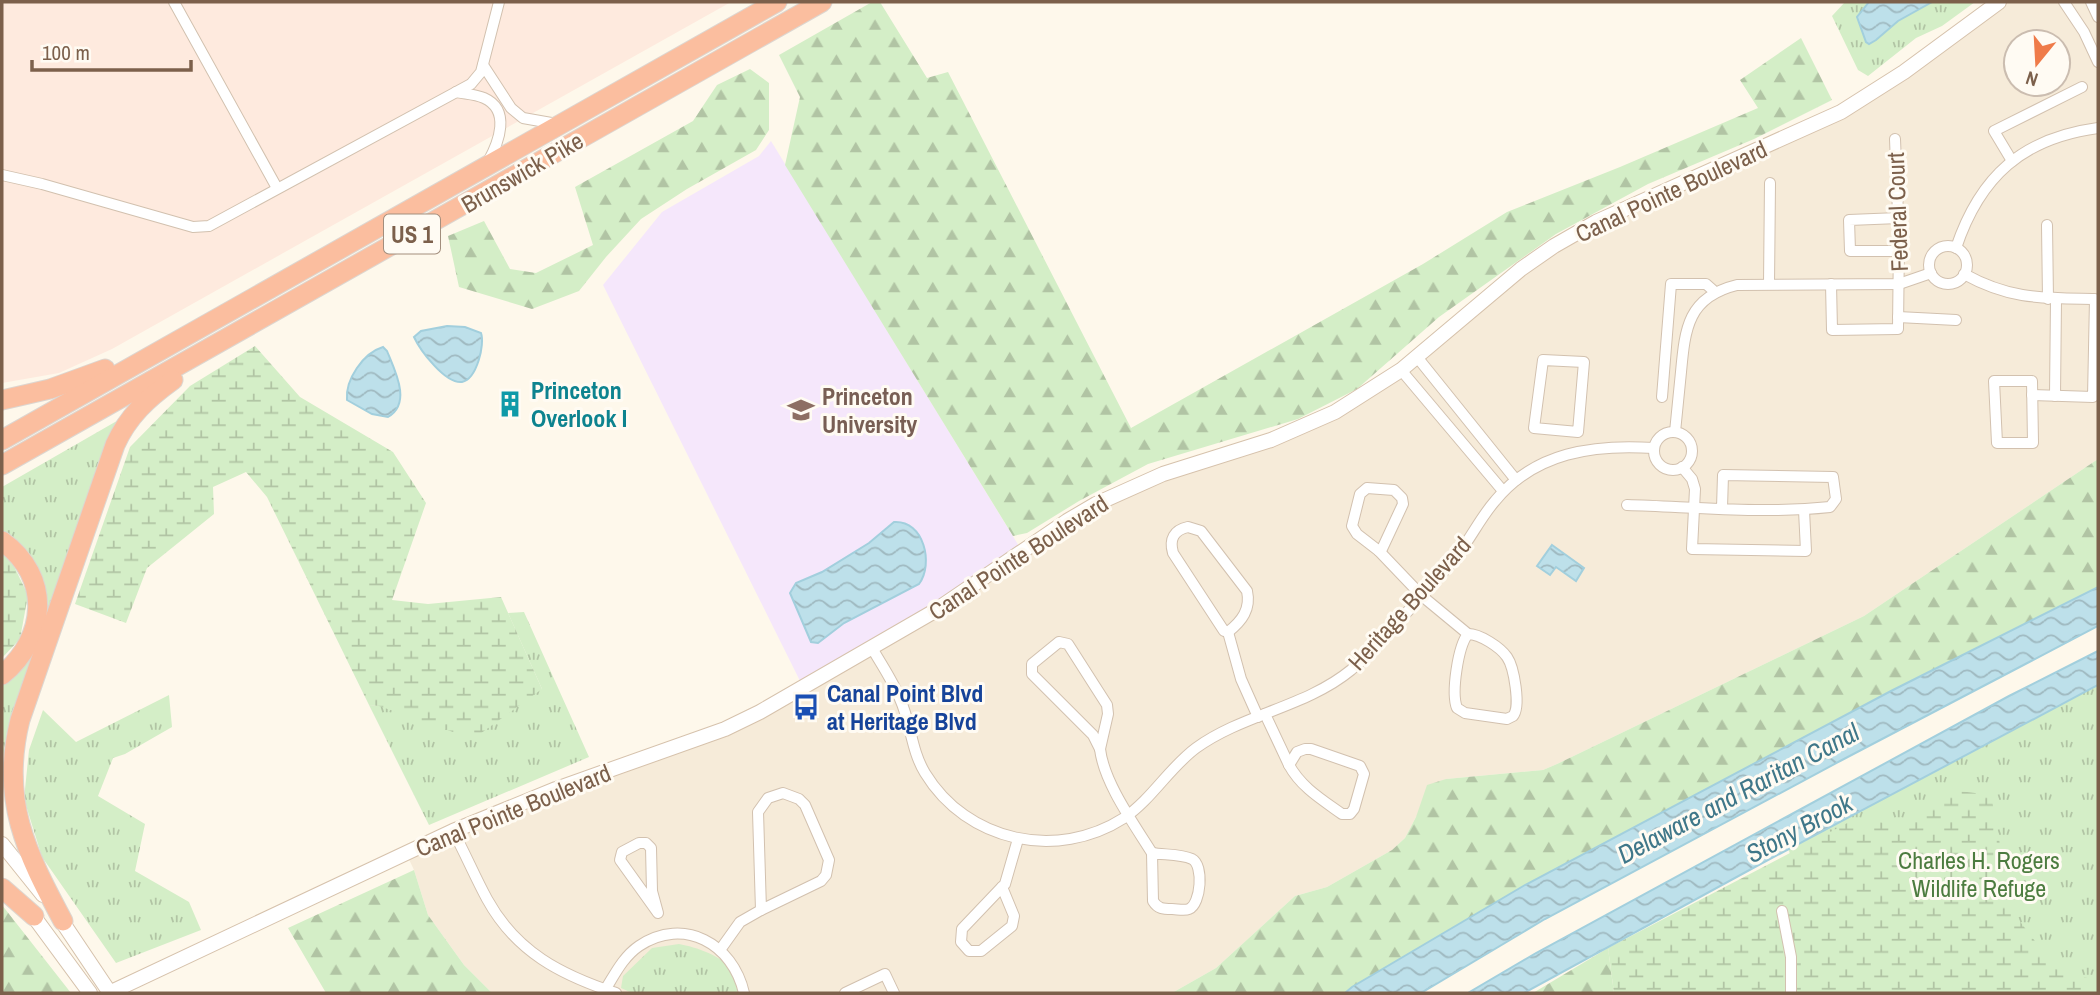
<svg xmlns="http://www.w3.org/2000/svg" width="2100" height="995" font-family="'Archivo Narrow',sans-serif">
  <style>
    .residential { fill: #f6ebd9; fill-rule: evenodd }
    .commercial { fill: #feeade }
    .education { fill: #f5e7fb }
    .grass { fill: url(#grass-tufts) }
    .forest { fill: url(#forest-firs) }
    .wetland { fill: url(#wetland-marsh) }
    .water { fill: url(#water-waves); stroke: #a2cfdd; stroke-width: 2 }
    .lines { fill: none; stroke-linecap: round; stroke-linejoin: round }
    .street-casing { stroke: #d2c1af; stroke-width: 12 }
    .secondary-casing { stroke: #d6c2ac; stroke-width: 16 }
    .highway-casing { stroke: #ddd6d0; stroke-width: 21 }
    .street { stroke: #fff; stroke-width: 10 }
    .secondary { stroke: #fff; stroke-width: 14 }
    .highway { stroke: #fbbe9f; stroke-width: 19 }
    .labels { text-anchor: middle; dominant-baseline: central; stroke-width: 6; stroke-linejoin: round; paint-order: stroke }
    .shield { fill: #fffbf3; stroke: #a38e7d; stroke-width: 2 }
    .shield-label { font-size: 23px; font-weight: bold; fill: #7c604b }
    .street-label { font-size: 24px; fill: #7c604b; stroke: #fffbf3 }
    .culture-label { font-size: 24px; font-weight: bold; fill: #0d838f; stroke: #fffbf3; text-anchor: start }
    .education-label { font-size: 24px; font-weight: bold; fill: #785e54; stroke: #fffbf3; text-anchor: start }
    .transit-label { font-size: 24px; font-weight: bold; fill: #164399; stroke: #fffbf3; text-anchor: start }
    .park-label { font-size: 24px; fill: #4c7c3f; stroke: #fffbf3 }
    .water-label { font-size: 26px; font-style: italic; fill: #3f7789; stroke: #fffbf3 }
  </style>
  <defs>
    <pattern id="grass-tufts" width="24" height="20" patternUnits="userSpaceOnUse" patternTransform="scale(1.75)"><rect width="24" height="20" fill="#d4eec7"/><path d="M3 7l-1-3M5 7V3M7 7l1-3M15 17l-1-3M17 17v-4M19 17l1-3" fill="none" stroke="#b1c4a4"/></pattern>
    <pattern id="forest-firs" width="22" height="20" patternUnits="userSpaceOnUse" patternTransform="scale(1.75)"><rect width="22" height="20" fill="#d4eec7"/><path d="M5 1l3.5 6h-7zM16 11l3.5 6h-7z" fill="#b1c4a4"/></pattern>
    <pattern id="wetland-marsh" width="20" height="14" patternUnits="userSpaceOnUse" patternTransform="scale(1.75)"><rect width="20" height="14" fill="#d4eec7"/><path d="M1 5h8M5 5V1M11 12h8M15 12V8" fill="none" stroke="#b1c4a4"/></pattern>
    <pattern id="water-waves" width="16" height="10" patternUnits="userSpaceOnUse" patternTransform="scale(1.75)"><rect width="16" height="10" fill="#bde0ea"/><path d="M0 5q4-4 8 0t8 0" fill="none" stroke="#9fb9c0"/></pattern>
  </defs>
  <rect width="100%" height="100%" fill="#fef8eb"/>
  <path class="residential" d="M1999,2H2098V459L1864,616L1557,764L1543,770L1446,779L1416,817L1405,838L1392,850L1327,887L1295,896L1216,968L1172,993H492L464,965L428,915L414,870L406,853L725,729L1096,504L1335,412L1554,246L1823,122ZM2016,42H2058V84H2016Z"/>
  <path class="commercial" d="M2,2H731L112,349L59,373L2,383Z"/>
  <path class="education" d="M771,141L1022,551L803,687L603,285L662,212L759,156Z"/>
  <g class="grass">
    <path d="M1845,2H1869L1857,17L1876,40L1898,21L1932,2H1975L1942,26L1916,38L1868,76L1858,70L1832,16Z"/>
    <path d="M122,418L47,614L28,554L2,532V487Z"/>
    <path d="M524,612L589,757L429,825L369,705L379,706L542,689L508,613Z"/>
    <path d="M34,656L7,732L2,763V681Z"/>
    <path d="M2098,669V993H1830L1787,844Z"/>
    <path d="M169,695L172,727L125,754L113,758L98,796L145,824L135,871L189,902L201,930L116,963L42,857L24,799L29,750L43,710L76,742Z"/>
    <path d="M679,944C696,947 723,956 733,971C736,977 736,987 738,993H632L621,988L623,976L652,948Z"/>
  </g>
  <g class="forest">
    <path d="M872,2H880L927,78L948,72L1131,428L1423,264L1507,212L1620,167L1758,108L1740,80L1801,38L1832,100L1754,139L1648,184L1556,234L1439,317L1357,389L1298,419L1148,464L1079,501L1027,533L1013,536L785,165L800,97L779,55Z"/>
    <path d="M750,69L769,83V130L756,150L687,189L641,219L606,257L579,291L532,309L459,287L448,236L484,221L510,269L536,273L593,245L575,187L693,121L717,85Z"/>
    <path d="M2098,459V587L1891,691L1525,885L1352,987L1345,993H1172L1216,968L1295,896L1327,887L1392,850L1405,838L1416,817L1427,785L1446,779L1543,770L1557,764L1864,616Z"/>
    <path d="M414,870L428,915L464,965L492,993H326L288,928Z"/>
    <path d="M2,904V905L71,993H2Z"/>
    <path d="M1608,948L1614,993H1533Z"/>
  </g>
  <g class="wetland">
    <path d="M255,346L300,397L393,452L426,503L392,600L428,604L501,597L542,689L473,739L379,706L369,705L267,497L246,472L213,487L214,514L147,568L126,623L75,604L130,447L190,386Z"/>
    <path d="M2,551L8,554L28,595L20,639L2,658Z"/>
    <path d="M1951,790L1991,795L2012,911L2056,969L2098,981V993H1614L1608,948L1855,819L1909,826Z"/>
  </g>
  <g class="water">
    <path d="M1869,2H1932L1898,21L1876,40L1869,44L1866,42L1857,17Z"/>
    <path d="M447,326L465,327L481,333C485,344 477,379 462,382C445,384 420,350 414,337L421,331Z"/>
    <path d="M383,347L387,351C395,371 412,403 388,417L372,414L347,400C345,380 363,353 383,347Z"/>
    <path d="M894,522C924,520 934,564 919,584L844,623L818,643L811,642L790,593L796,583L822,572L869,543Z"/>
    <path d="M1552,545L1584,568L1576,581L1556,567L1550,575L1537,566Z"/>
    <path d="M2098,587V626L1842,760L1545,919L1421,993H1345L1352,987L1525,885L1891,691Z"/>
    <path d="M2098,651V685L1755,867L1524,993H1468L1536,953L2009,696Z"/>
  </g>
  <g class="lines">
    <g class="street-casing">
      <g id="street">
        <path d="M174,2L277,188"/>
        <path d="M2064,2L2084,32L2098,62"/>
        <path d="M2091,2L2098,17"/>
        <path d="M483,65L511,108L523,118L557,124"/>
        <path d="M456,92C465,94 475,94 484,98C511,110 499,142 488,162"/>
        <path d="M2012,161L1994,131L2082,87"/>
        <path d="M2,175L42,184L193,227L209,226L471,84L481,72L499,2"/>
        <path d="M1899,218L1849,220L1850,251H1899"/>
        <path d="M2047,225L2048,299"/>
        <circle cx="1948" cy="265" r="19"/>
        <path d="M1956,248C1980,176 2023,138 2098,128"/>
        <path d="M1964,274C2011,300 2043,298 2095,299L2093,397L2032,395"/>
        <path d="M1769,284L1770,183"/>
        <path d="M1831,284L1832,330L1898,329L1899,239L1895,139"/>
        <path d="M1898,317L1956,320"/>
        <path d="M1417,357L1516,480"/>
        <path d="M1543,360L1584,362L1578,432L1534,428Z"/>
        <path d="M1401,370L1503,491"/>
        <path d="M1994,381H2032L2033,443H1997Z"/>
        <path d="M2055,396L2056,299"/>
        <path d="M1662,397L1671,284H1706L1715,292"/>
        <circle cx="1673" cy="451" r="19"/>
        <path d="M1675,432C1677,412 1679,392 1681,372C1685,328 1688,297 1737,285L1899,284L1931,273"/>
        <path d="M1682,467L1692,479L1695,489L1692,549L1806,551L1804,510"/>
        <path d="M1367,488L1394,490L1402,498L1403,504L1382,549L1379,551L1357,534L1352,526L1360,494Z"/>
        <path d="M1627,505C1694,507 1763,514 1830,507L1836,499L1833,477L1723,475L1722,508"/>
        <path d="M1188,527L1201,531L1247,591C1251,609 1242,621 1228,632L1224,631L1173,553C1169,539 1174,530 1188,527Z"/>
        <path d="M1379,551L1422,596L1468,634"/>
        <path d="M1228,632L1241,679L1258,717"/>
        <path d="M1468,634C1480,634 1500,647 1507,657C1514,667 1521,707 1513,716L1507,719L1465,713L1457,708C1451,693 1458,646 1468,634Z"/>
        <path d="M1059,642L1068,644L1107,705L1108,714L1100,749L1093,735L1032,674V664Z"/>
        <path d="M872,648C881,664 893,681 900,699C911,723 911,750 925,773C967,842 1057,861 1124,818C1152,799 1169,768 1196,748C1243,714 1306,707 1351,670C1366,657 1379,642 1392,628C1415,604 1438,579 1459,553C1472,536 1481,517 1495,501C1535,452 1594,444 1654,448"/>
        <path d="M1265,714L1289,765"/>
        <path d="M1100,749C1104,783 1134,824 1152,853"/>
        <path d="M1305,749H1311L1360,766L1364,774L1354,809L1350,814H1342C1321,799 1301,787 1289,765L1297,752Z"/>
        <path d="M783,793L799,799L805,805L829,860L826,875L821,881L761,910L758,812L768,798Z"/>
        <path d="M453,831C465,853 475,877 487,899C516,952 561,975 616,993"/>
        <path d="M639,843H646L651,848L652,891L658,913L620,860L622,852Z"/>
        <path d="M1152,853C1164,855 1181,854 1192,859C1204,865 1201,904 1189,909C1184,911 1177,909 1172,909C1163,909 1158,909 1153,901Z"/>
        <path d="M1002,887L1014,916L1012,926L981,951H969L961,942L962,929Z"/>
        <path d="M1002,887L1005,884L1018,839"/>
        <path d="M1782,911L1791,957V993"/>
        <path d="M720,950L740,922L761,910"/>
        <path d="M605,990C615,974 623,957 639,946C684,916 733,944 744,993"/>
        <path d="M845,993L885,974L894,993"/>
      </g>
    </g>
    <g class="secondary-casing">
      <g id="secondary">
        <path d="M2,844L43,895"/>
        <path d="M29,910L90,993"/>
        <path d="M57,914L110,993"/>
        <path d="M109,993L453,831L556,789L725,729L760,712L933,612L1067,521L1096,504L1163,474L1271,440L1335,412L1401,370L1521,269L1554,246L1596,222L1841,112L1904,72L1999,2"/>
      </g>
    </g>
    <g class="highway-casing">
      <g id="highway">
        <path d="M2,400L50,389L105,369"/>
        <path d="M2,440L777,2"/>
        <path d="M2,465L822,2"/>
        <path d="M2,541C52,577 47,638 2,675"/>
        <path d="M2,888L34,916"/>
        <path d="M63,921C26,852 0,800 20,720L115,445C128,416 148,398 173,380"/>
      </g>
    </g>
    <use href="#street" class="street"/>
    <use href="#secondary" class="secondary"/>
    <use href="#highway" class="highway"/>
  </g>
  <defs>
    <g id="building-bare" transform="scale(2.1)"><path d="M-4-6H4V6H1V3H-1V6H-4ZM-2.5-4.3h1.7v1.8h-1.7ZM.8-4.3h1.7v1.8H.8ZM-2.5-1h1.7V.8h-1.7ZM.8-1h1.7V.8H.8Z" fill="#0f9aa8" stroke="#fffbf3" stroke-width="2.5" paint-order="stroke"/></g>
    <g id="university-bare" transform="scale(2.1)"><path d="M0-5L7-2L0 1L-7-2ZM-4 1L0 2.5L4 1V4Q0 6-4 4Z" fill="#8d6e63" stroke="#fffbf3" stroke-width="2.5" paint-order="stroke"/></g>
    <g id="bus-bare" transform="scale(2.1)"><path d="M-5-6H5V4H4V6H2V4H-2V6H-4V4H-5ZM-3.5-4V0h7V-4ZM-3.5 1.2v1.5H-2V1.2ZM2 1.2v1.5H3.5V1.2Z" fill="#1a4fb4" stroke="#fffbf3" stroke-width="2.5" paint-order="stroke"/></g>
  </defs>
  <g fill-rule="evenodd">
    <use href="#building-bare" x="510" y="404"/>
    <use href="#university-bare" x="801" y="410"/>
    <use href="#bus-bare" x="806" y="707"/>
  </g>
  <g class="labels">
    <rect class="shield" x="384" y="214.5" width="56" height="39" rx="5"/>
    <g class="shield-label">
      <text x="412" y="234">US 1</text>
    </g>
    <g class="street-label">
      <text transform="translate(522 172) rotate(-30)">Brunswick Pike</text>
      <text transform="translate(1671 191) rotate(-25)">Canal Pointe Boulevard</text>
      <text transform="translate(1897 212) rotate(-92)">Federal Court</text>
      <text transform="translate(1018 557) rotate(-33)">Canal Pointe Boulevard</text>
      <text transform="translate(1409 603) rotate(-48)">Heritage Boulevard</text>
      <text transform="translate(513 810) rotate(-22)">Canal Pointe Boulevard</text>
    </g>
    <g class="culture-label">
      <text x="531" y="390">Princeton<tspan x="531" dy="28">Overlook I</tspan></text>
    </g>
    <g class="education-label">
      <text x="822" y="396">Princeton<tspan x="822" dy="28">University</tspan></text>
    </g>
    <g class="transit-label">
      <text x="827" y="693">Canal Point Blvd<tspan x="827" dy="28">at Heritage Blvd</tspan></text>
    </g>
    <g class="park-label">
      <text x="1979" y="860">Charles H. Rogers<tspan x="1979" dy="28">Wildlife Refuge</tspan></text>
    </g>
    <g class="water-label">
      <text transform="translate(1738 793) rotate(-28)">Delaware and Raritan Canal</text>
      <text transform="translate(1799 828) rotate(-28)">Stony Brook</text>
    </g>
  </g>
  <rect width="2100" height="995" fill="none" stroke="#7c604b" stroke-width="7"/>
  <g transform="translate(2037 63) rotate(198)"><circle r="33" fill="#fffbf3" stroke="#cbbdb0" stroke-width="2"/>
  <path d="M0-5L12 26L0 18L-12 26Z" fill="#ef7b49"/>
  <text y="-10" font-size="19" font-weight="bold" text-anchor="middle" fill="#7c604b">N</text>
  </g>
  <path d="M32 60v10h159v-10" fill="none" stroke="#7c604b" stroke-width="3.5"/>
  <text x="42" y="60" font-size="21" fill="#7c604b" stroke="#fffbf3" stroke-width="5" paint-order="stroke">100 m</text>
</svg>
